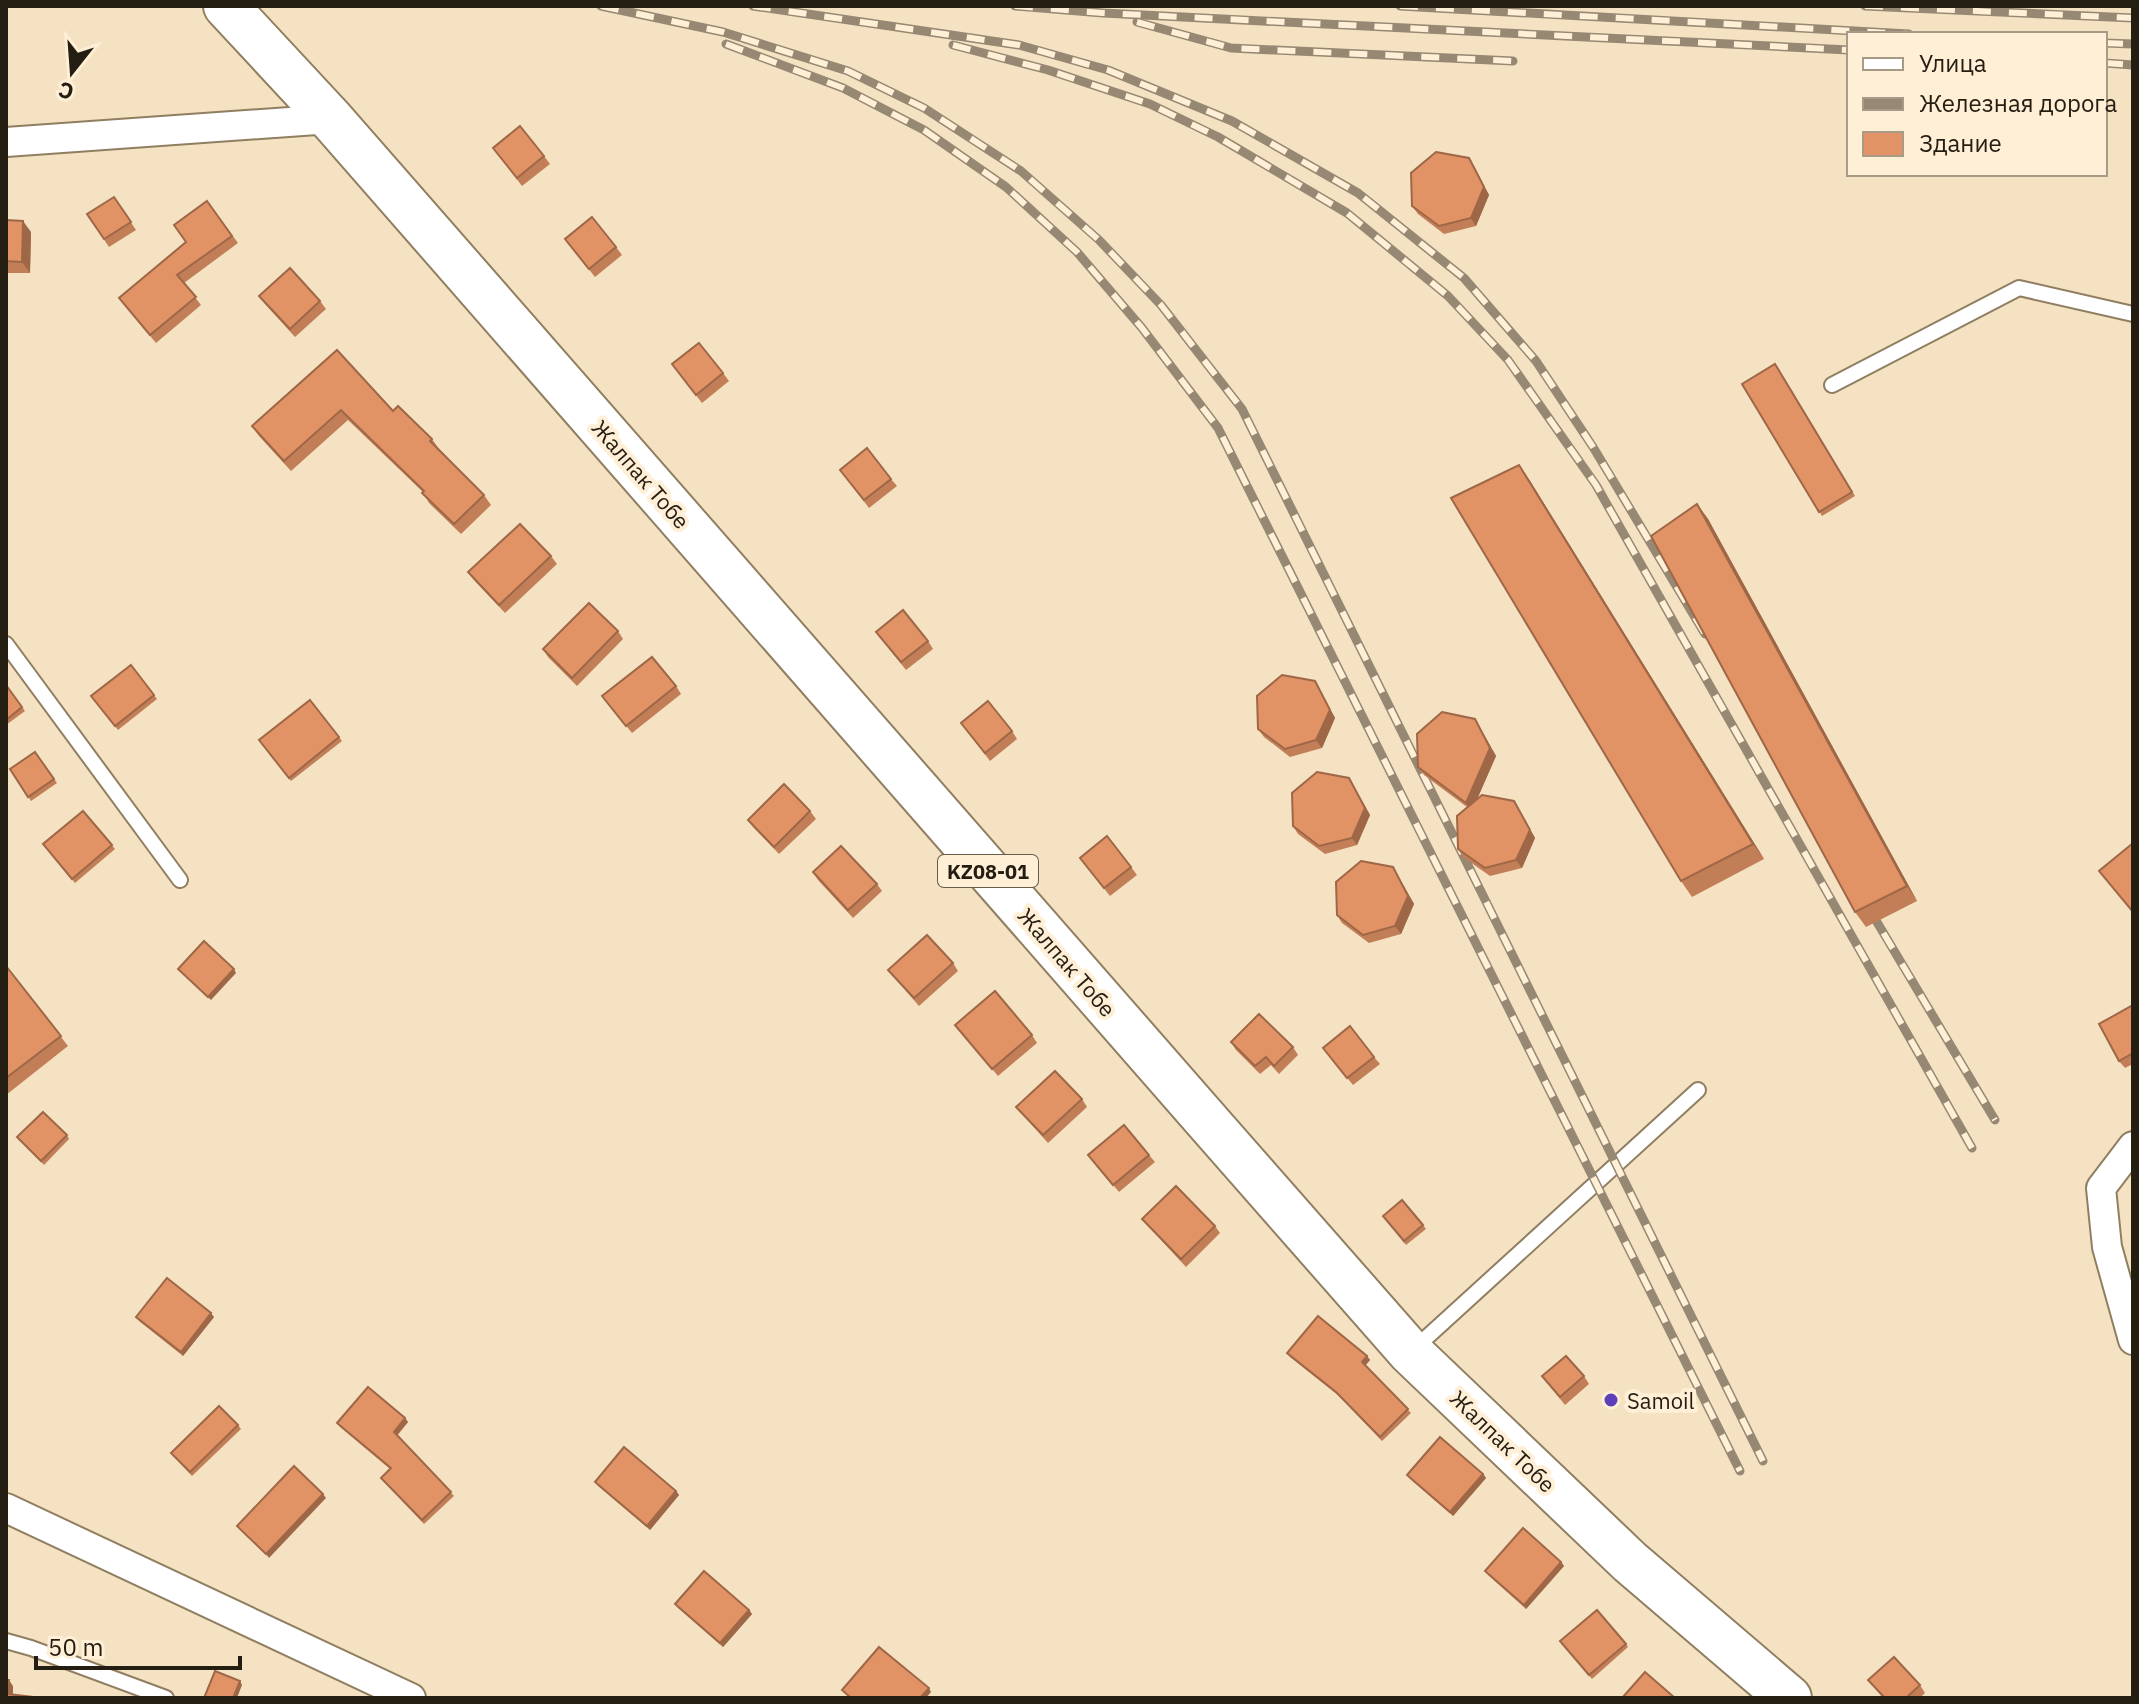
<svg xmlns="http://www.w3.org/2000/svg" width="2139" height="1704" font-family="'IBM Plex Sans',sans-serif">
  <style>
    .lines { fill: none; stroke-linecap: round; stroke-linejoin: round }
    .service-casing { stroke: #907e61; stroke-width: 18 }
    .minor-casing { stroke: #907e61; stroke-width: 32 }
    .primary-casing { stroke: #907e61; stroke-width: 48 }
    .service { stroke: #fff; stroke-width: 14 }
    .minor { stroke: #fff; stroke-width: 28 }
    .primary { stroke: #fff; stroke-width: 44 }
    .rail-casing { stroke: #968872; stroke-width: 9 }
    .rail { stroke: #ffefd6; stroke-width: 6; stroke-dasharray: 18; stroke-linecap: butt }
    .wall { fill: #c27e57 }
    .shaded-wall { fill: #9e6747 }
    .building { fill: #e29365; stroke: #9e6747; stroke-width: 2 }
    .poi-dot { fill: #5e40b9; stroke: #ffefd6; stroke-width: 3 }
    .labels { text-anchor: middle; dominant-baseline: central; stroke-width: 8; stroke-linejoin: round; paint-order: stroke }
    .shield { fill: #ffefd6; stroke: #665c4c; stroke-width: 2 }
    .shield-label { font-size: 20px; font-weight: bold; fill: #241d11 }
    .street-label { font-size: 22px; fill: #241d11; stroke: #ffefd6 }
    .poi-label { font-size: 22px; fill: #241d11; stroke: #ffefd6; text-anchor: start }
  </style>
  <rect width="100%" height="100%" fill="#f5e2c2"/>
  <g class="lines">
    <g class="service-casing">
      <g id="service">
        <path d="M1832,385L2019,288L2133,314"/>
        <path d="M6,644L180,880"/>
        <path d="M1414,1349L1698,1090"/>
        <path d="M6,1641L31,1648L166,1698"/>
      </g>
    </g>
    <g class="minor-casing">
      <g id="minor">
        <path d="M6,142L331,119"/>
        <path d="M2133,1146L2101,1188L2107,1247L2133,1340"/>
        <path d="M6,1508L411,1698"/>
      </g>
    </g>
    <g class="primary-casing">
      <path id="primary" d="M226,6L331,119L1215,1130L1410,1352L1630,1562L1789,1698"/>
    </g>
    <use href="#service" class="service"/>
    <use href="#minor" class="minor"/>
    <use href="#primary" class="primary"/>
    <g class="rail-casing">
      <g id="rail">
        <path d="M601,6L723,32L848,71L924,108L1021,171L1099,240L1161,305L1242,409L1763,1461"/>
        <path d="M753,6L1019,45L1108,70L1232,121L1358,193L1464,278L1536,361L1593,447L1705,634"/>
        <path d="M1015,6L1103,13L1849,50"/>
        <path d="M1400,6L1909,34"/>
        <path d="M1865,6L2133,18"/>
        <path d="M1137,22L1231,48L1513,61"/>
        <path d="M2105,43L2133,44"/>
        <path d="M726,44L843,88L924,130L1006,187L1077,252L1142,328L1218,428L1740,1471"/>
        <path d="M953,45L1048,70L1150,104L1218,137L1347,213L1448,296L1508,360L1596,485L1972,1148"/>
        <path d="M2105,63L2133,65"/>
        <path d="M1865,902L1995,1120"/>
      </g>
    </g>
    <use href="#rail" class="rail"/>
  </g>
  <g class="wall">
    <path d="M493,148L544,156L550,164L522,186Z"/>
    <path d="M1474,166L1489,195L1476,226L1444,234L1418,214L1412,206Z"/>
    <path d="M114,197L136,230L109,247L87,214Z"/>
    <path d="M207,201L238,243L184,283L201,305L156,343L119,298L186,242Z"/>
    <path d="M6,220L31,232L30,273H6Z"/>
    <path d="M565,239L616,247L622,255L595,277Z"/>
    <path d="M259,296L320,301L326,309L295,337L265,304Z"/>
    <path d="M337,350L393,411L432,439L439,449L484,495L491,505L461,534L429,503L423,492L348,420L291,471L259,436L252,426Z"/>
    <path d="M1775,364L1855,496L1822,516L1742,384Z"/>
    <path d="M678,372L723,373L729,381L702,403Z"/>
    <path d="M1519,465L1530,481L1764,859L1692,897L1681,881Z"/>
    <path d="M840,470L891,479L897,486L869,508Z"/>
    <path d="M1697,504L1708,519L1917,901L1866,927L1855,912Z"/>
    <path d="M551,556L557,564L505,613L474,580L468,572Z"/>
    <path d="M618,631L623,639L577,686L548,657L543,649Z"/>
    <path d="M876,632L928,641L933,649L906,670Z"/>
    <path d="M131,665L157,699L118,730L91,696Z"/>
    <path d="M1315,681L1335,718L1322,748L1290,757L1264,737L1258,729Z"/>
    <path d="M6,685L25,711L6,725Z"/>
    <path d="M676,686L681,694L632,733L602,696Z"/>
    <path d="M310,700L342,741L291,781L259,740Z"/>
    <path d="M1475,719L1496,756L1477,799L1514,801L1535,838L1522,868L1490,876L1463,857L1458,849L1467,807L1424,775L1418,767Z"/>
    <path d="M961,723L1012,731L1017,739L990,761Z"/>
    <path d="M35,752L57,783L31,801L10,769Z"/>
    <path d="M1349,778L1370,815L1357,845L1325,854L1298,834L1293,826Z"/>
    <path d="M83,811L115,849L75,883L43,844Z"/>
    <path d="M810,811L816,819L779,854L753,827L748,820Z"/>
    <path d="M1080,858L1131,867L1137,875L1110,896Z"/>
    <path d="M1393,867L1414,904L1401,934L1369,943L1342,923L1337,915Z"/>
    <path d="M813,872L877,884L882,891L853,918L818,880Z"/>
    <path d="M953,963L958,971L919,1006L888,970Z"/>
    <path d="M6,966L68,1046L6,1095Z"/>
    <path d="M2133,1005V1064L2125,1068L2119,1061Z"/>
    <path d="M955,1025L1032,1035L1037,1043L998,1076Z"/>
    <path d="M1231,1042L1293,1047L1298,1055L1279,1074L1271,1065L1260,1074L1236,1050Z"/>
    <path d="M1323,1048L1374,1057L1380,1064L1353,1085Z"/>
    <path d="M1082,1099L1087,1107L1048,1143L1022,1114L1016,1107Z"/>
    <path d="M67,1135L69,1139L44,1165L17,1137Z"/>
    <path d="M1088,1155H1149L1155,1162L1119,1192Z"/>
    <path d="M1383,1216L1423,1225L1426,1229L1406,1245Z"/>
    <path d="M1142,1219L1215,1226L1220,1233L1186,1267L1148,1226Z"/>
    <path d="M136,1317H214L183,1356L139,1321Z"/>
    <path d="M1287,1353L1367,1356L1370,1360L1365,1365L1411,1413L1382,1441L1339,1396L1290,1357Z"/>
    <path d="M1542,1376H1584L1589,1384L1565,1405Z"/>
    <path d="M405,1418L408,1422L397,1436L454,1496L424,1524L381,1478L390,1469L340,1427L337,1423Z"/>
    <path d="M238,1425L241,1429L192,1476L171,1453Z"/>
    <path d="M1483,1474L1486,1478L1453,1516L1410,1479L1407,1475Z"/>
    <path d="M595,1482L676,1491L679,1495L650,1530L598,1486Z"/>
    <path d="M1561,1562L1564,1566L1526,1609L1488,1575L1485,1571Z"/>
    <path d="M675,1604L749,1610L752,1614L723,1647L678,1608Z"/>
    <path d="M1626,1644L1628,1647L1592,1679L1563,1645Z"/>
    <path d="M1868,1680L1920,1685L1925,1693L1920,1698H1883Z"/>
  </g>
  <g class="shaded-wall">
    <path d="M1469,158L1489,195L1476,226L1471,218Z"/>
    <path d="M23,221L31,232L30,273L22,262Z"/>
    <path d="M1519,465L1530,481L1764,859L1753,844Z"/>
    <path d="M1697,504L1708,519L1917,901L1907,886Z"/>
    <path d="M1315,681L1335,718L1322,748L1316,740Z"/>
    <path d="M1475,719L1496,756L1472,811L1466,803Z"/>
    <path d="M1349,778L1370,815L1357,845L1352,838Z"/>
    <path d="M1514,801L1535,838L1522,868L1516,860Z"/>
    <path d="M1393,867L1414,904L1401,934L1395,926Z"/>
    <path d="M234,969L236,973L211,1000L208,997Z"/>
    <path d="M211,1313L214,1317L183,1356L181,1352Z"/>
    <path d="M1367,1356L1370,1360L1365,1366L1362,1362Z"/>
    <path d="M405,1418L408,1422L396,1436L394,1432Z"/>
    <path d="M1483,1474L1486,1478L1453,1516L1450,1512Z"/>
    <path d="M676,1491L679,1495L650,1530L647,1526Z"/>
    <path d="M323,1494L326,1498L269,1558L266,1554Z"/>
    <path d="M1561,1562L1564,1566L1526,1609L1524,1605Z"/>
    <path d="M749,1610L752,1614L723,1647L720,1643Z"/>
    <path d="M9,1680L13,1686V1698L8,1694Z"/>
    <path d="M240,1681L242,1685L237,1698H233Z"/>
    <path d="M929,1688L931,1692L926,1698H920Z"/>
  </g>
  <g class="building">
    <path d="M520,126L544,156L517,178L493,148Z"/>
    <path d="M1436,152L1469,158L1484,187L1471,218L1439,226L1412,206L1411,173Z"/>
    <path d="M114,197L131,222L104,239L87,214Z"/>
    <path d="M207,201L232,236L177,275L196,297L150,335L119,298L186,242L174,225Z"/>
    <path d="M592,217L616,247L589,269L565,239Z"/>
    <path d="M6,220L23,221L22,262L6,261Z"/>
    <path d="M290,268L320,301L290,329L259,296Z"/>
    <path d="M699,343L723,373L696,395L672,364Z"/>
    <path d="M337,350L393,411L398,406L432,439L430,441L484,495L454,524L422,493L424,491L341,410L284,461L252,426Z"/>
    <path d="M1775,364L1852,492L1819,512L1742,384Z"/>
    <path d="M867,448L891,479L864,500L840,470Z"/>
    <path d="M1519,465L1753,844L1681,881L1451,498Z"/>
    <path d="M1697,504L1907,886L1855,912L1651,536Z"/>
    <path d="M520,524L551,556L499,605L468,572Z"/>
    <path d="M589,603L618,631L572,678L543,649Z"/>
    <path d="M903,610L928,641L901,662L876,632Z"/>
    <path d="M652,657L676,686L626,726L602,696Z"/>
    <path d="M131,665L154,695L115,726L91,696Z"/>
    <path d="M1282,675L1315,681L1330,710L1316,740L1285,749L1258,729L1257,696Z"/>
    <path d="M6,685L22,707L6,720Z"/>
    <path d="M310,700L339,737L289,778L259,740Z"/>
    <path d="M988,701L1012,731L985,753L961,723Z"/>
    <path d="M1442,712L1475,719L1490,748L1466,803L1418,767L1417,734Z"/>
    <path d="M35,752L54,779L28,797L10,769Z"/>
    <path d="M1317,772L1349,778L1365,808L1352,838L1319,846L1293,826L1292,793Z"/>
    <path d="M784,784L810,811L774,847L748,820Z"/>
    <path d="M1482,795L1514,801L1530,830L1516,860L1485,868L1458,849L1457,816Z"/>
    <path d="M83,811L112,845L72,879L43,844Z"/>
    <path d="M1107,836L1131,867L1104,888L1080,858Z"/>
    <path d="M2133,843V912L2099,871Z"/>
    <path d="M841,846L877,884L848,910L813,872Z"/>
    <path d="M1361,861L1393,867L1408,896L1395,926L1363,935L1337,915L1336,882Z"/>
    <path d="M927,935L953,963L914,998L888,970Z"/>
    <path d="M204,941L234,969L208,997L178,969Z"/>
    <path d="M6,966L61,1036L6,1078Z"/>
    <path d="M995,991L1032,1035L992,1069L955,1025Z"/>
    <path d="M2133,1005V1053L2119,1061L2099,1024Z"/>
    <path d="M1259,1014L1293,1047L1274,1066L1266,1057L1255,1066L1231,1042Z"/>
    <path d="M1350,1026L1374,1057L1347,1078L1323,1048Z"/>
    <path d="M1055,1071L1082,1099L1043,1135L1016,1107Z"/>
    <path d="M43,1112L67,1135L41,1161L17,1137Z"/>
    <path d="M1124,1125L1149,1155L1113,1185L1088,1155Z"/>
    <path d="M1176,1186L1215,1226L1181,1259L1142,1219Z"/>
    <path d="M1402,1200L1423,1225L1404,1241L1383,1216Z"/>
    <path d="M167,1278L211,1313L181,1352L136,1317Z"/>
    <path d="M1318,1316L1367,1356L1362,1362L1408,1409L1380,1437L1336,1392L1287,1353Z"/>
    <path d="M1566,1356L1584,1376L1560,1397L1542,1376Z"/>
    <path d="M368,1387L405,1418L394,1432L451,1492L422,1520L381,1478L391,1468L337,1423Z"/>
    <path d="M219,1406L238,1425L190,1472L171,1453Z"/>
    <path d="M1440,1437L1483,1474L1450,1512L1407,1475Z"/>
    <path d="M624,1447L676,1491L647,1526L595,1482Z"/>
    <path d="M294,1466L323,1494L266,1554L237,1526Z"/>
    <path d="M1523,1528L1561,1562L1524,1605L1485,1571Z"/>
    <path d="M704,1571L749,1610L720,1643L675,1604Z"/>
    <path d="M1597,1610L1626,1644L1589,1675L1560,1641Z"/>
    <path d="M879,1647L929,1688L920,1698H851L842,1690Z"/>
    <path d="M1894,1657L1920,1685L1906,1698H1885L1868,1680Z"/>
    <path d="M215,1671L240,1681L233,1698H204Z"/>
    <path d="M1645,1672L1675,1698H1622Z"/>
    <path d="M6,1680H9L8,1694L42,1698H6Z"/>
  </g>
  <circle class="poi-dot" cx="1611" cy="1400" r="8"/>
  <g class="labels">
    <rect class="shield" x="938" y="855" width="100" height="32" rx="6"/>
    <g class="shield-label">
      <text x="988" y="871">KZ08-01</text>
    </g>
    <g class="street-label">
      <text transform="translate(641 474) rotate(49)">Жалпак Тобе</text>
      <text transform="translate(1067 962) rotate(49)">Жалпак Тобе</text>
      <text transform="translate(1503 1441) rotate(44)">Жалпак Тобе</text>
    </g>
    <g class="poi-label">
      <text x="1627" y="1400">Samoil</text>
    </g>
  </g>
  <rect width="2139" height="1704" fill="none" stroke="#241d11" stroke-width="16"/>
  <rect x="1847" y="32" width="260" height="144" fill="#ffefd6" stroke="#a79b87" stroke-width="2"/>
  <rect x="1863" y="58" width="40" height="12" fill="#ffffff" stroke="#a79b87" stroke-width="2"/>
  <text x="1919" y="72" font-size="24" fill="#241d11">Улица</text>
  <rect x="1863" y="98" width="40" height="12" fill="#968872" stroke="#a79b87" stroke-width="2"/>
  <text x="1919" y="112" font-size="24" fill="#241d11">Железная дорога</text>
  <rect x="1863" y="132" width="40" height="24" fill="#e29365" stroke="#a79b87" stroke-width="2"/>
  <text x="1919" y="152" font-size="24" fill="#241d11">Здание</text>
  <g transform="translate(72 72) rotate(197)" stroke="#ffefd6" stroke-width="6" paint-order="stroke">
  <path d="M0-6L14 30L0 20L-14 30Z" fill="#241d11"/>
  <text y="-12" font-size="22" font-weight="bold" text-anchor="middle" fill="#241d11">С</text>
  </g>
  <path d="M36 1656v12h204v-12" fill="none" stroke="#241d11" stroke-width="4"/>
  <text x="48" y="1656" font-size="24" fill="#241d11" stroke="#ffefd6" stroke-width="6" paint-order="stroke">50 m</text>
</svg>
